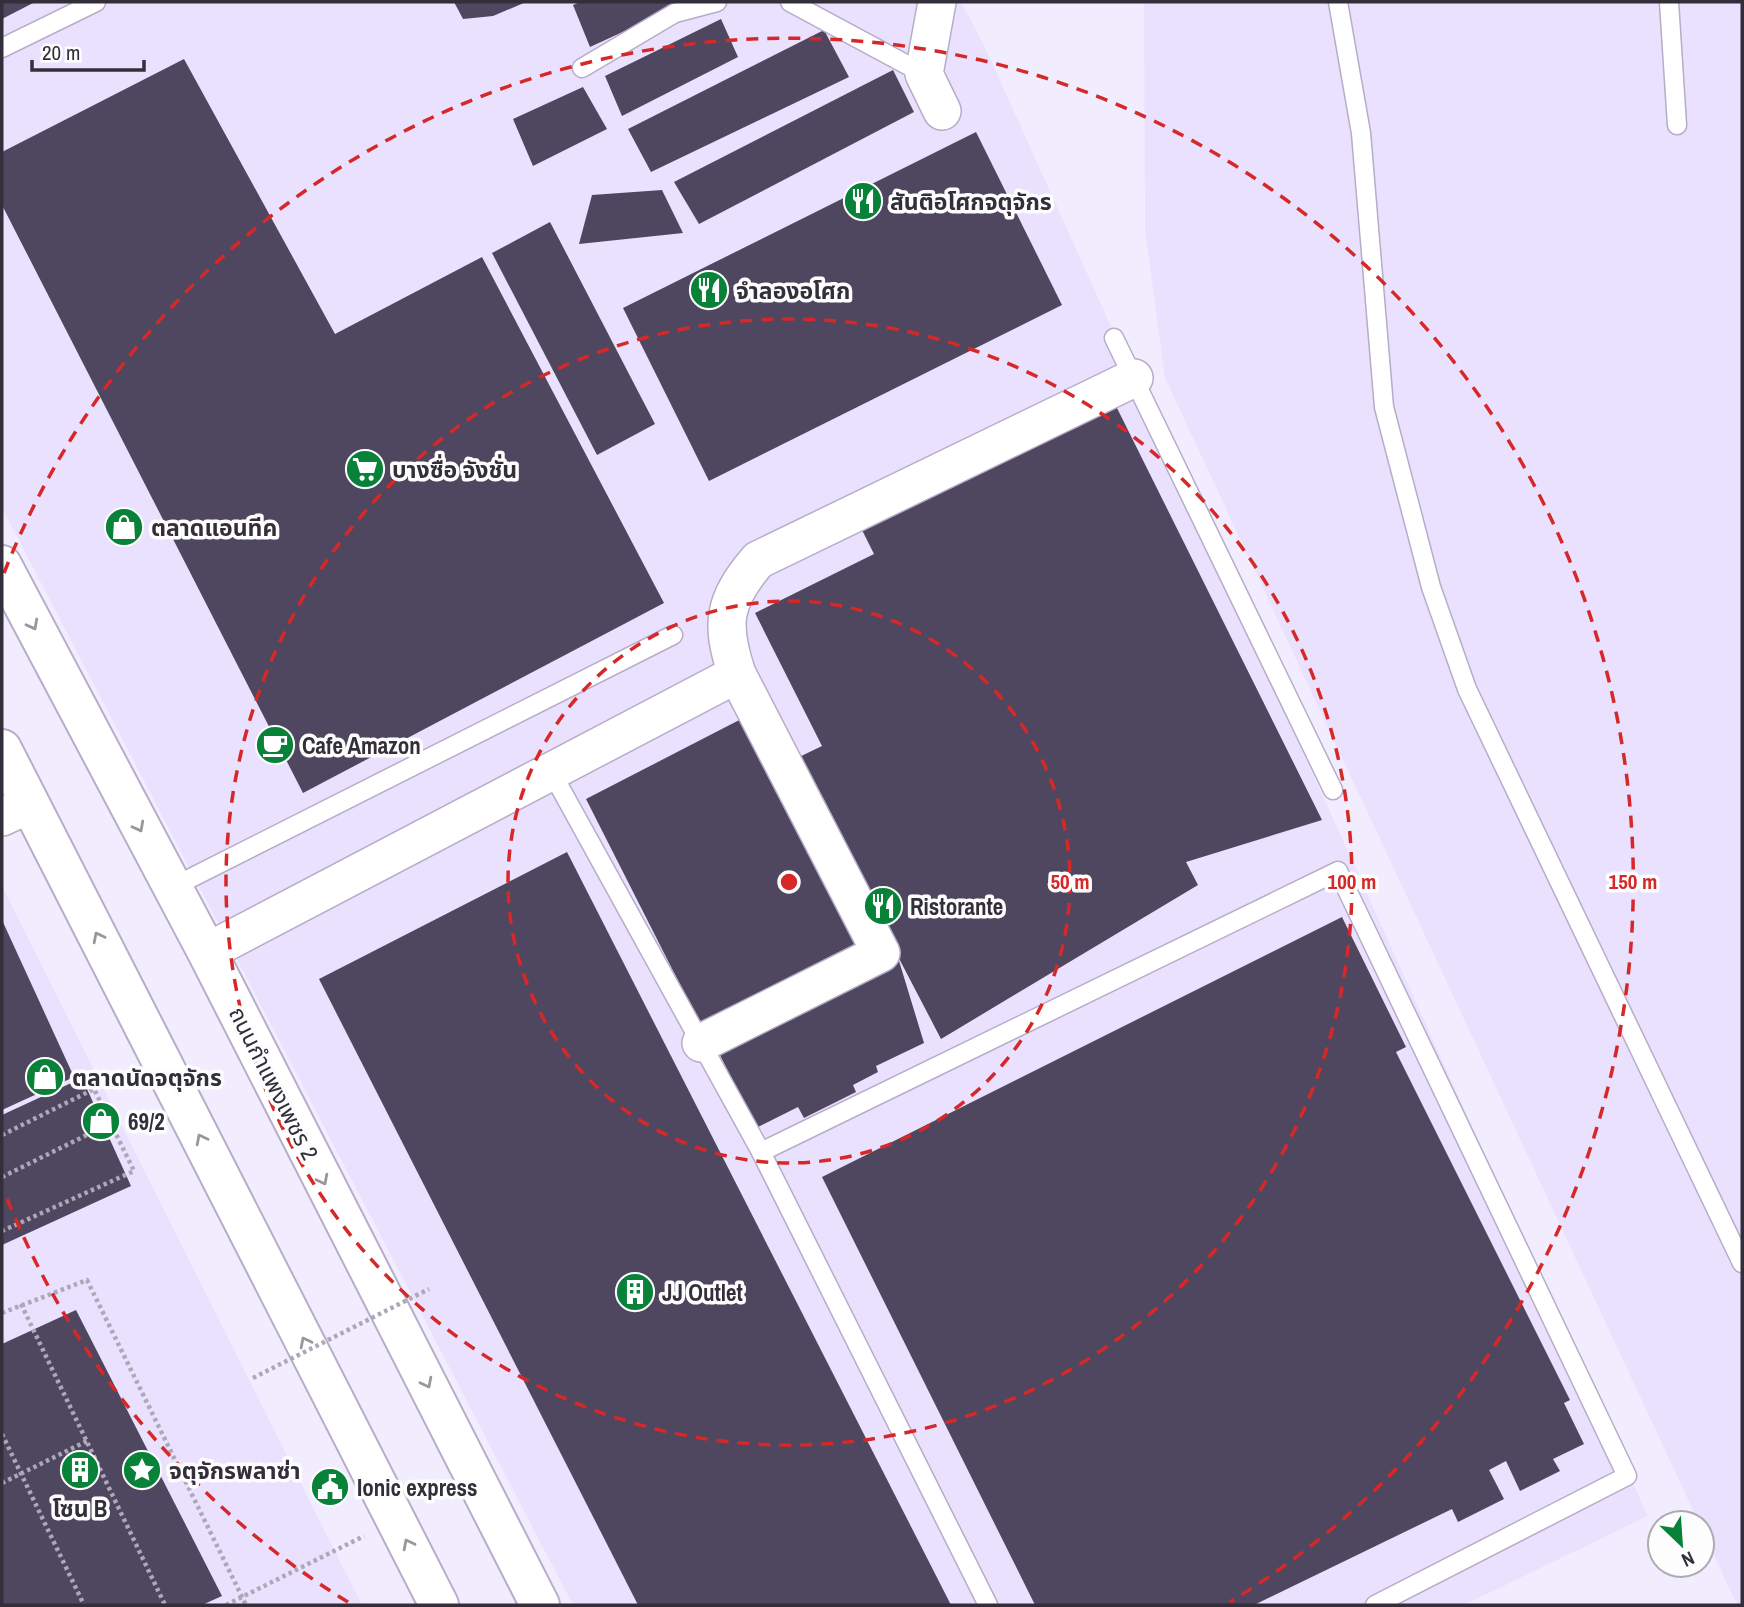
<svg xmlns="http://www.w3.org/2000/svg" width="1744" height="1607" font-family="'Archivo Narrow','Noto Sans Thai',sans-serif">
  <style>
    .built { fill: #eae1fe }
    .building { fill: #4f475f }
    .lines { fill: none; stroke-linecap: round; stroke-linejoin: round }
    .lane-casing { stroke: #b6adc8; stroke-width: 21 }
    .street-casing { stroke: #b6adc8; stroke-width: 40 }
    .secondary-casing { stroke: #b6adc8; stroke-width: 42 }
    .path { stroke: #ada8b7; stroke-width: 4.5; stroke-dasharray: 3.5 3.5; stroke-linecap: butt }
    .lane { stroke: #fff; stroke-width: 18 }
    .street { stroke: #fff; stroke-width: 37 }
    .secondary { stroke: #fff; stroke-width: 38 }
    .path-bridge { stroke: #ada8b7; stroke-width: 4.5; stroke-dasharray: 3.5 3.5; stroke-linecap: butt }
    .oneway { stroke: #99979c }
    .ring { fill: none; stroke: #d62828; stroke-width: 3.5; stroke-dasharray: 12 9 }
    .labels { text-anchor: middle; dominant-baseline: central; stroke-width: 7; stroke-linejoin: round; paint-order: stroke }
    .poi-label { font-size: 23px; font-weight: bold; fill: #332f3a; stroke: #fdfdfd; text-anchor: start }
    .street-label { font-size: 23px; fill: #332f3a; stroke: #fdfdfd }
    .centre { fill: #d62828; stroke: #fdfdfd; stroke-width: 3.5 }
    .ring-label { font-size: 21px; text-anchor: middle; font-weight: bold; fill: #d62828; stroke: #fdfdfd; stroke-width: 7; stroke-linejoin: round; paint-order: stroke }
  </style>
  <rect width="100%" height="100%" fill="#f2edfe"/>
  <g class="built">
    <path d="M2,2H961L984,45L1648,1516L1464,1605H573L2,508Z"/>
    <path d="M1144,2H1742V1605H1737L1702,1530V1523H1699L1165,378L1145,231Z"/>
    <path d="M2,886L362,1605H2Z"/>
  </g>
  <g class="building">
    <path d="M2,2H35L2,19Z"/>
    <path d="M454,2H526L493,16L463,19Z"/>
    <path d="M580,2H688L590,47L573,5Z"/>
    <path d="M721,19L738,57L622,116L605,76Z"/>
    <path d="M824,30L849,77L651,172L628,129Z"/>
    <path d="M184,59L335,334L482,257L664,603L303,793L2,205V152Z"/>
    <path d="M893,70L914,112L699,224L674,182Z"/>
    <path d="M583,87L607,129L533,166L513,119Z"/>
    <path d="M976,132L1062,305L709,481L623,308Z"/>
    <path d="M662,190L683,233L579,244L592,195Z"/>
    <path d="M550,222L655,424L597,455L492,253Z"/>
    <path d="M1115,404L1322,820L1186,862L1198,885L941,1039L795,759L822,746L755,613L874,554L862,530Z"/>
    <path d="M749,715L863,940L700,1024L586,799Z"/>
    <path d="M567,852L951,1605H638L319,979Z"/>
    <path d="M1342,917L1406,1047L1396,1052L1570,1400L1564,1403L1584,1444L1553,1459L1560,1471L1520,1491L1506,1461L1489,1470L1504,1499L1458,1522L1452,1509L1254,1605H1035L822,1177Z"/>
    <path d="M2,920L74,1077L2,1110Z"/>
    <path d="M896,951L924,1043L876,1066L878,1072L853,1085L856,1092L804,1118L798,1107L756,1128L718,1051Z"/>
    <path d="M82,1078L131,1186L2,1245V1115Z"/>
    <path d="M76,1310L222,1596L202,1605H2V1344Z"/>
  </g>
  <g class="lines">
    <g class="lane-casing">
      <g id="lane">
        <path d="M790,2L924,74"/>
        <path d="M1338,2L1361,133L1384,407L1431,587L1467,689L1742,1263"/>
        <path d="M1669,2L1677,125"/>
        <path d="M2,48L96,2"/>
        <path d="M582,68L675,13L717,2"/>
        <path d="M1114,338L1333,790"/>
        <path d="M552,773L761,1152L988,1605"/>
        <path d="M171,888L673,635"/>
        <path d="M761,1152L1338,871L1627,1476L1375,1605"/>
      </g>
    </g>
    <g class="street-casing">
      <g id="street">
        <path d="M937,2L924,74L942,111"/>
        <path d="M2,817L30,804"/>
        <path d="M207,952L737,674"/>
        <path d="M701,1043L881,953L737,674C720,624 723,601 758,560L1134,378"/>
      </g>
    </g>
    <g class="secondary-casing">
      <g id="secondary">
        <path d="M2,565L207,952L540,1605"/>
        <path d="M2,749L439,1605"/>
      </g>
    </g>
    <g class="path">
      <path d="M2,1135L94,1089L134,1171L2,1231"/>
      <path d="M2,1177L111,1123"/>
      <path d="M21,1304L165,1605"/>
      <path d="M2,1313L87,1280L246,1605"/>
      <path d="M2,1434L84,1605"/>
      <path d="M2,1483L87,1441"/>
      <path d="M226,1605L364,1536"/>
    </g>
    <use href="#lane" class="lane"/>
    <use href="#street" class="street"/>
    <use href="#secondary" class="secondary"/>
    <path class="path-bridge" d="M253,1378L429,1289"/>
  </g>
  <defs><path id="oneway-chevron" d="M-2-3.5L2.5 0L-2 3.5" fill="none" stroke-width="1.6" stroke-linecap="round" stroke-linejoin="round" transform="scale(1.75)"/></defs>
  <g class="oneway">
    <use href="#oneway-chevron" transform="translate(33 625) rotate(62)"/>
    <use href="#oneway-chevron" transform="translate(139 827) rotate(62)"/>
    <use href="#oneway-chevron" transform="translate(98 937) rotate(-117)"/>
    <use href="#oneway-chevron" transform="translate(201 1139) rotate(-117)"/>
    <use href="#oneway-chevron" transform="translate(323 1180) rotate(63)"/>
    <use href="#oneway-chevron" transform="translate(305 1342) rotate(-117)"/>
    <use href="#oneway-chevron" transform="translate(427 1383) rotate(63)"/>
    <use href="#oneway-chevron" transform="translate(408 1544) rotate(-117)"/>
  </g>
  <g class="ring">
    <circle cx="789" cy="882" r="281"/>
    <circle cx="789" cy="882" r="563"/>
    <path d="M348 1602A844 844 0 0 1 4 1191M4 573A844 844 0 1 1 1230 1602"/>
  </g>
  <defs>
    <g id="restaurant-disc" transform="scale(2.0125)"><circle r="9.5" fill="#088139" stroke="#fdfdfd"/><path d="M-5-6h1v4h1v-4h1v4h1v-4h1v5L-1.5 .5V6h-2V.5L-5-1ZM5-6V6H3V1.5H1.5Q1.5-4 5-6Z" fill="#fff"/></g>
    <g id="supermarket-disc" transform="scale(2.0125)"><circle r="9.5" fill="#088139" stroke="#fdfdfd"/><path d="M-6-5.5h2.5l.6 2H6L4.5 2H-2.5L-4.4-4H-6ZM-1.5 3.2a1.3 1.3 0 1 0 .1 0ZM3 3.2a1.3 1.3 0 1 0 .1 0Z" fill="#fff"/></g>
    <g id="shop-disc" transform="scale(2.0125)"><circle r="9.5" fill="#088139" stroke="#fdfdfd"/><path d="M-5-2.5h2.3a2.7 3.5 0 0 1 5.4 0H5L5.5 6h-11ZM-1.5-2.5h3a1.5 2.3 0 0 0-3 0Z" fill="#fff"/></g>
    <g id="cafe-disc" transform="scale(2.0125)"><circle r="9.5" fill="#088139" stroke="#fdfdfd"/><path d="M-5.5-4.5H6V0H3Q3 3.5 0 3.5H-2.5Q-5.5 3.5-5.5 0ZM3-3.2v2h1.7v-2ZM-6 4.5H4V6H-6Z" fill="#fff"/></g>
    <g id="building-disc" transform="scale(2.0125)"><circle r="9.5" fill="#088139" stroke="#fdfdfd"/><path d="M-4-6H4V6H1V3H-1V6H-4ZM-2.5-4.3h1.7v1.8h-1.7ZM.8-4.3h1.7v1.8H.8ZM-2.5-1h1.7V.8h-1.7ZM.8-1h1.7V.8H.8Z" fill="#fff"/></g>
    <g id="sight-disc" transform="scale(2.0125)"><circle r="9.5" fill="#088139" stroke="#fdfdfd"/><path d="M0-6L1.8-2.2L6-1.7L2.9 1.2L3.7 5.4L0 3.3L-3.7 5.4L-2.9 1.2L-6-1.7L-1.8-2.2Z" fill="#fff"/></g>
    <g id="civic-disc" transform="scale(2.0125)"><circle r="9.5" fill="#088139" stroke="#fdfdfd"/><path d="M-.6-6.5H3V-4.5H.6V-3L4-1V1h2V6H-6V1h2V-1L-.6-3ZM-1.2 2.5V6h2.4V2.5Z" fill="#fff"/></g>
  </defs>
  <g fill-rule="evenodd">
    <use href="#restaurant-disc" x="863" y="201"/>
    <use href="#restaurant-disc" x="709" y="290"/>
    <use href="#supermarket-disc" x="365" y="469"/>
    <use href="#shop-disc" x="124" y="527"/>
    <use href="#cafe-disc" x="275" y="745"/>
    <use href="#restaurant-disc" x="883" y="906"/>
    <use href="#shop-disc" x="45" y="1077"/>
    <use href="#shop-disc" x="101" y="1121"/>
    <use href="#building-disc" x="635" y="1292"/>
    <use href="#building-disc" x="80" y="1470"/>
    <use href="#sight-disc" x="142" y="1470"/>
    <use href="#civic-disc" x="330" y="1487"/>
  </g>
  <g class="labels">
    <g class="poi-label">
      <text x="890" y="201">สันติอโศกจตุจักร</text>
      <text x="736" y="290">จำลองอโศก</text>
      <text x="392" y="469">บางซื่อ จังชั่น</text>
      <text x="151" y="527">ตลาดแอนทีค</text>
      <text x="302" y="745">Cafe Amazon</text>
      <text x="910" y="906">Ristorante</text>
      <text x="72" y="1077">ตลาดนัดจตุจักร</text>
      <text x="128" y="1121">69/2</text>
      <text x="662" y="1292">JJ Outlet</text>
      <text x="169" y="1470">จตุจักรพลาซ่า</text>
      <text x="357" y="1487">Ionic express</text>
      <text x="80" y="1508" text-anchor="middle">โซน B</text>
    </g>
    <g class="street-label">
      <text transform="translate(274 1083) rotate(63)">ถนนกำแพงเพชร 2</text>
    </g>
  </g>
  <circle cx="789" cy="882" r="10" class="centre"/>
  <g class="ring-label">
    <text x="1070" y="889">50 m</text>
    <text x="1352" y="889">100 m</text>
    <text x="1633" y="889">150 m</text>
  </g>
  <rect width="1744" height="1607" fill="none" stroke="#332f3a" stroke-width="7"/>
  <g transform="translate(1681 1544) rotate(155)"><circle r="33" fill="#fdfdfd" stroke="#acabaf" stroke-width="2"/>
  <path d="M0-5L12 26L0 18L-12 26Z" fill="#088139"/>
  <text y="-10" font-size="19" font-weight="bold" text-anchor="middle" fill="#332f3a">N</text>
  </g>
  <path d="M32 60v10h112v-10" fill="none" stroke="#332f3a" stroke-width="3.5"/>
  <text x="42" y="60" font-size="21" fill="#332f3a" stroke="#fdfdfd" stroke-width="5" paint-order="stroke">20 m</text>
</svg>
